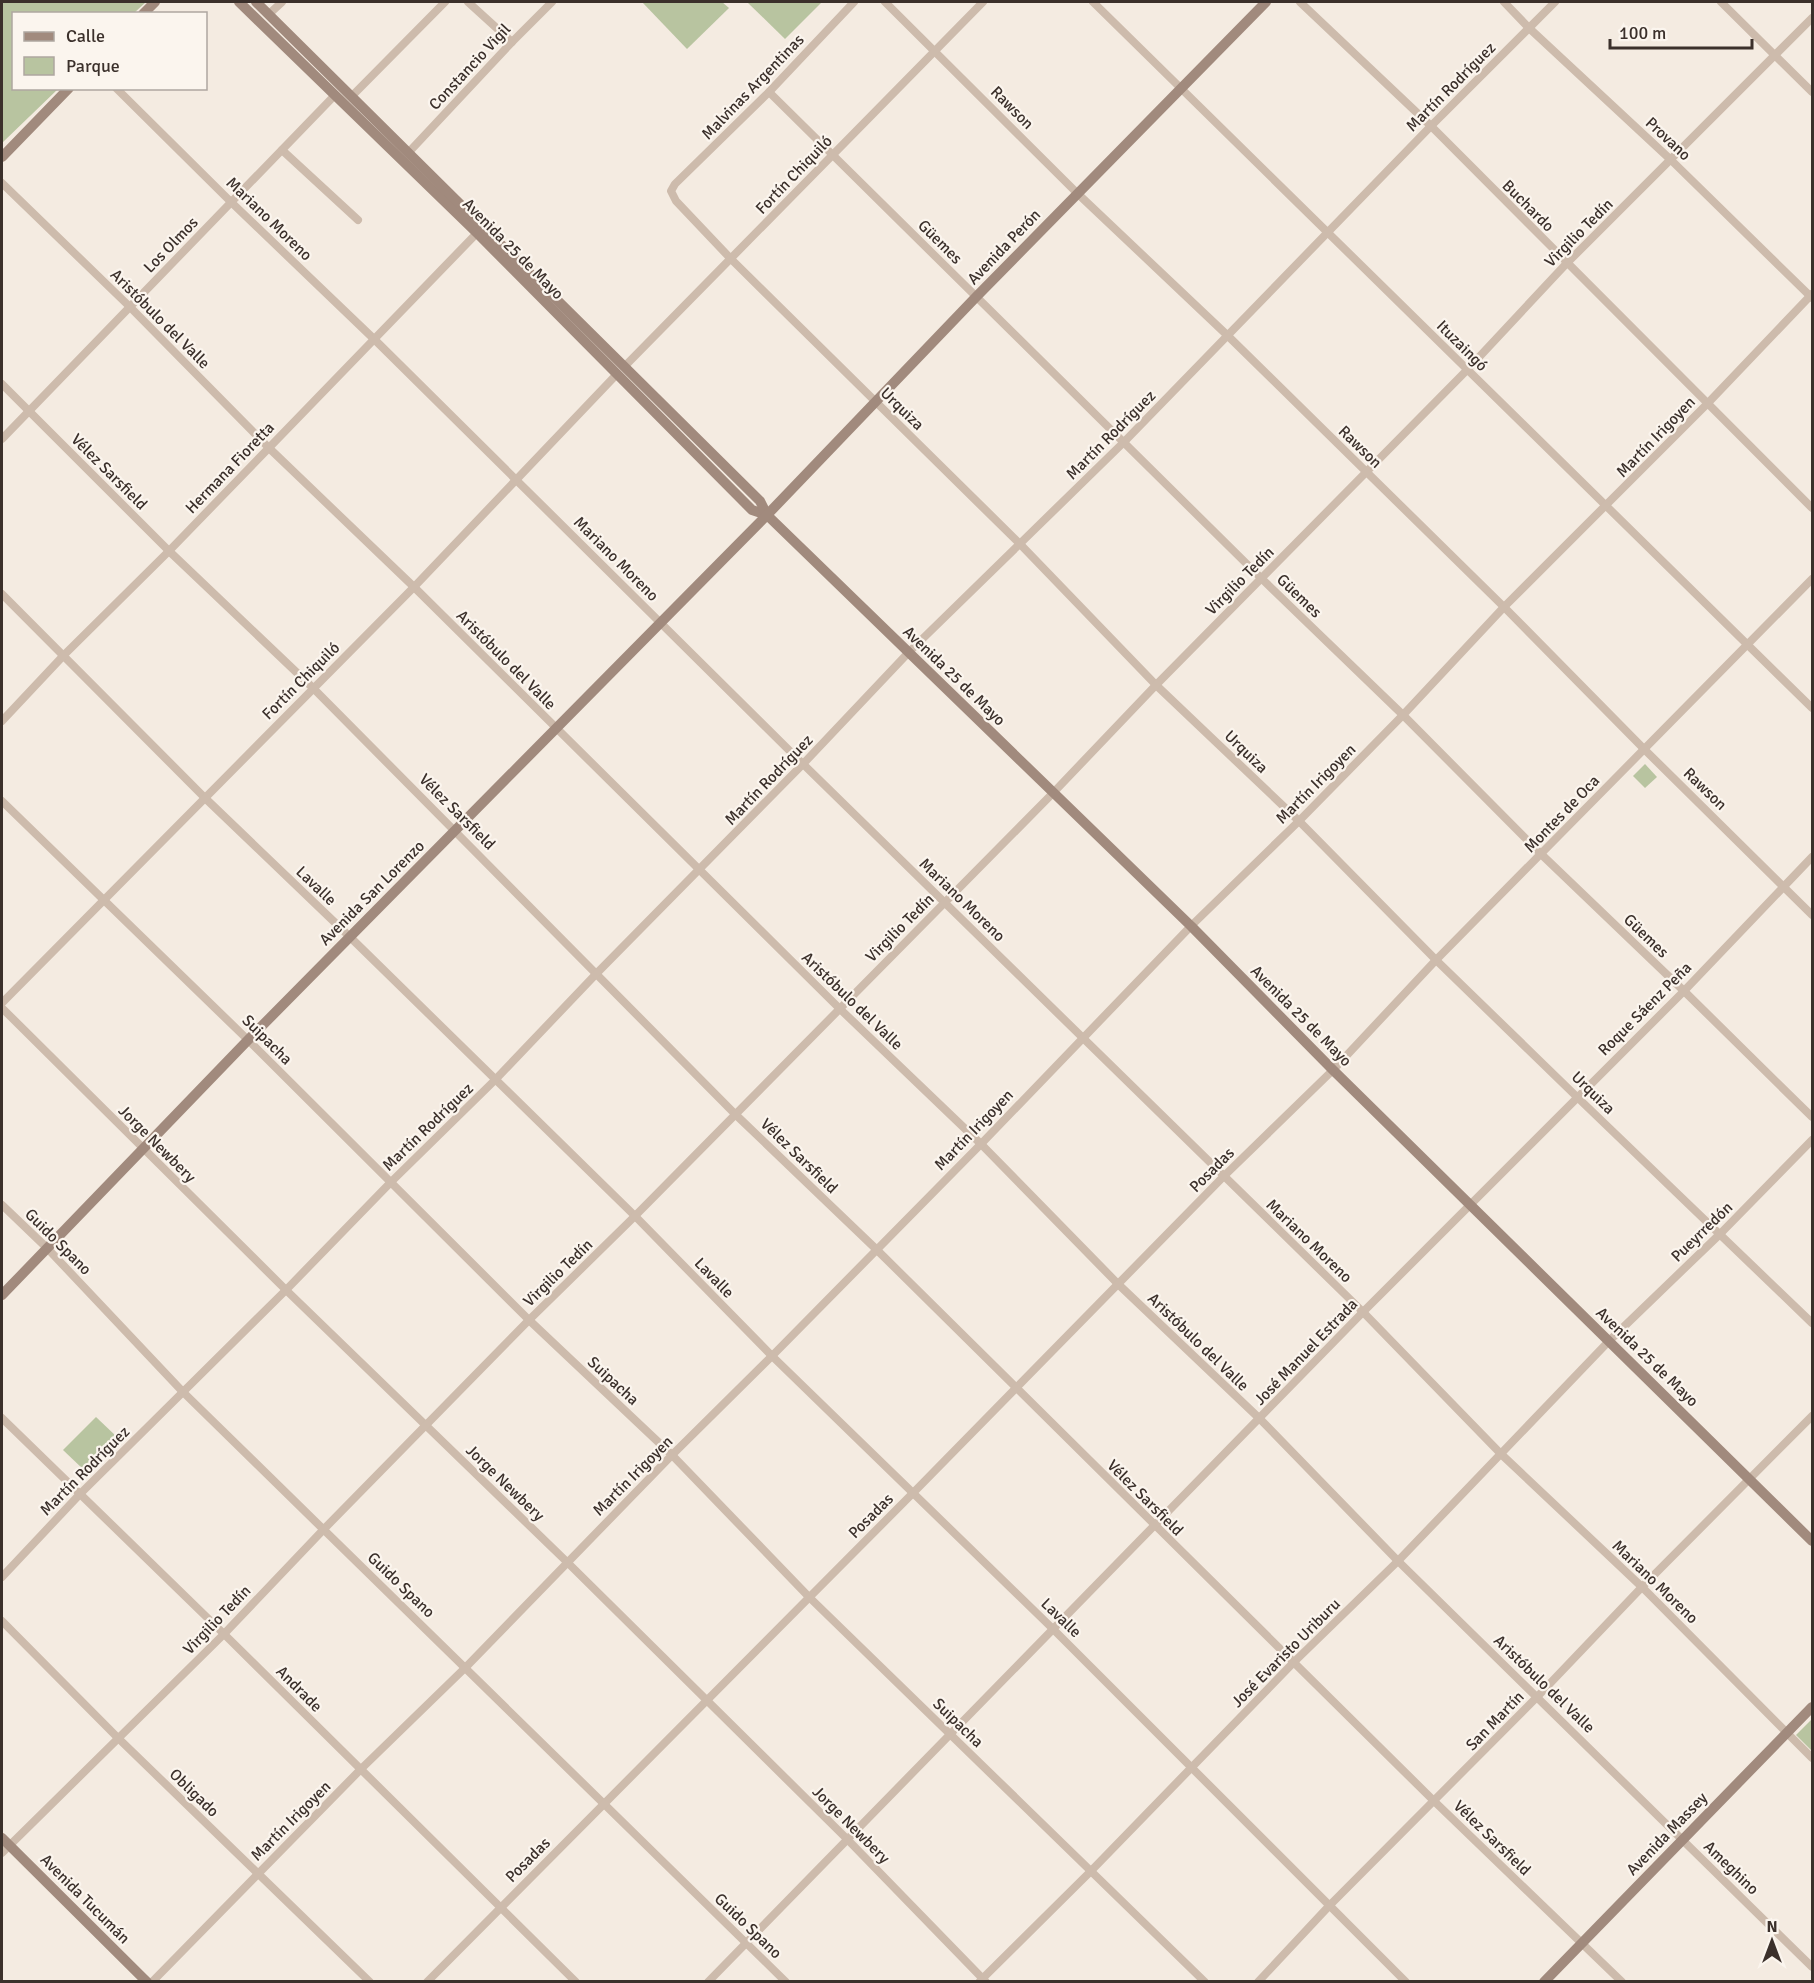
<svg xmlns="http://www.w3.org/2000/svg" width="1814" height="1983" font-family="Signika,sans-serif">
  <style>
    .green { fill: #b8c4a0 }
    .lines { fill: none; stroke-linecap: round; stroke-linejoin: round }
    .street { stroke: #cdbbac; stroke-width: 8 }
    .secondary { stroke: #a18a7d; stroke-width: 10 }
    .labels { text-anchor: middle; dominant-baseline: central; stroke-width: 4.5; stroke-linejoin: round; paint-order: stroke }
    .street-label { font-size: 16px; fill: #3b302b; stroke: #fbf5ee }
  </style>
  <rect width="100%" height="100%" fill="#f4ebe1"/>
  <g class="green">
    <path d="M2,2H146L134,13L14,14V88L58,89L2,143Z"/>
    <path d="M642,2H722L729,8L687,49Z"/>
    <path d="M747,2H822L785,39Z"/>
    <path d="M1645,764L1657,777L1645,788L1633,776Z"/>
    <path d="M96,1417L117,1437L84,1470L63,1450Z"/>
    <path d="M1812,1719V1751L1796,1735Z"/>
  </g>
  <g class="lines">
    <g class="street">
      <path d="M468,2L512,42"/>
      <path d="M854,2L769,92L675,184L671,191L676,201L731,259L1020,544L1156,685L1299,821L1436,960L1577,1097L1812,1323"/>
      <path d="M885,2L1077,193L1227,335L1504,607L1644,749L1812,915"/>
      <path d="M1093,2L1812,708"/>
      <path d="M1300,2L1431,126L1812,508"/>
      <path d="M1504,2L1529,28L1671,160L1812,298"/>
      <path d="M1721,2L1812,92"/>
      <path d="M269,14L282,2"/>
      <path d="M116,88L231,202L375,340L803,764L1363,1312L1501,1454L1642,1587L1812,1758"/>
      <path d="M769,92L1261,578L1403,715L1541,854L1684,991L1812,1117"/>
      <path d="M352,96L445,2"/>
      <path d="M282,150L358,220"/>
      <path d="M409,152L512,42L552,2"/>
      <path d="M2,183L130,307L269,448L414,587L839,1008L981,1144L1118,1284L1260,1419L1398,1561L1812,1967"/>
      <path d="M624,367L983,2"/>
      <path d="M2,384L169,551L313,688L735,1114L876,1249L1435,1802L1622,1982"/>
      <path d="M2,439L335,95"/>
      <path d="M2,594L205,798L350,937L635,1216L772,1356L1052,1628L1406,1982"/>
      <path d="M2,721L64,655L169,551L477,233"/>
      <path d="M2,801L248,1040L529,1320L672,1455L809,1597L1205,1982"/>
      <path d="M2,1003L414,587L617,374"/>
      <path d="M2,1008L286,1290L567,1562L847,1839L986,1982"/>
      <path d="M2,1205L47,1248L183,1392L786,1982"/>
      <path d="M2,1418L224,1634L576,1982"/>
      <path d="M2,1577L80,1494L286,1290L391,1182L495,1080L597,973L803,764L909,652L1124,442L1431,126L1555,2"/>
      <path d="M2,1621L118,1738L370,1982"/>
      <path d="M2,1853L224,1634L324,1529L529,1320L635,1216L1053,793L1156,685L1467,370L1566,264L1812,18"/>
      <path d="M980,1981L1090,1872L1294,1662L1398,1561L1609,1341L1720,1234L1812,1140"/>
      <path d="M152,1982L361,1769L466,1667L672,1455L772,1356L981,1144L1191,926L1299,821L1403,715L1504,607L1708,403L1812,294"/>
      <path d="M427,1982L913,1493L1223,1177L1333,1070L1436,960L1812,579"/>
      <path d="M708,1982L1363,1312L1684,991L1812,857"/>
      <path d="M1258,1982L1329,1906L1538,1696L1642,1587L1812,1416"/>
    </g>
    <g class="secondary">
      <path d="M239,2L477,233L752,510L767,515L1191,926L1333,1070L1812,1541"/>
      <path d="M256,2L760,501L767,515"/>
      <path d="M143,14L155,2"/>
      <path d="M2,157L69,88"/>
      <path d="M2,1295L248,1040L767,515L976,297L1266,2"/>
      <path d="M2,1838L147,1982"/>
      <path d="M1544,1982L1812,1707"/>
    </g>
  </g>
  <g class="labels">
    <g class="street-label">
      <text transform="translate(470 67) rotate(-47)">Constancio Vigil</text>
      <text transform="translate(753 87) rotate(-46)">Malvinas Argentinas</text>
      <text transform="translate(1451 87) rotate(-45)">Martín Rodríguez</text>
      <text transform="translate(1012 108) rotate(45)">Rawson</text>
      <text transform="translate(1668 139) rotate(43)">Provano</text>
      <text transform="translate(794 175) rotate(-46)">Fortín Chiquiló</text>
      <text transform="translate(1528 206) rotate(45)">Buchardo</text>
      <text transform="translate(269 219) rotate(44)">Mariano Moreno</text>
      <text transform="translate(1579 233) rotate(-45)">Virgilio Tedín</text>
      <text transform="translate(940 242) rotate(45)">Güemes</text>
      <text transform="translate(171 245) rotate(-46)">Los Olmos</text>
      <text transform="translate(1004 247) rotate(-46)">Avenida Perón</text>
      <text transform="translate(513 249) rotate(45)">Avenida 25 de Mayo</text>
      <text transform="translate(160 319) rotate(45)">Aristóbulo del Valle</text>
      <text transform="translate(1462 346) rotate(45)">Ituzaingó</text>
      <text transform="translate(902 409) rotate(44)">Urquiza</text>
      <text transform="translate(1111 435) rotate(-45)">Martín Rodríguez</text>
      <text transform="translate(1656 437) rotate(-46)">Martín Irigoyen</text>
      <text transform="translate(1360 447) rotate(44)">Rawson</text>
      <text transform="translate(230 468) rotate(-46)">Hermana Fioretta</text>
      <text transform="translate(109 472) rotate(45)">Vélez Sarsfield</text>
      <text transform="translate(616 559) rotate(45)">Mariano Moreno</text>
      <text transform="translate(1240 581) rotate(-45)">Virgilio Tedín</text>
      <text transform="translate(1299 596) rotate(44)">Güemes</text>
      <text transform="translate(506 660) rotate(45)">Aristóbulo del Valle</text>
      <text transform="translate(954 676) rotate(44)">Avenida 25 de Mayo</text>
      <text transform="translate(301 681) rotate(-45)">Fortín Chiquiló</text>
      <text transform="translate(1246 752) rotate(44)">Urquiza</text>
      <text transform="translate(769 780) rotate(-46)">Martín Rodríguez</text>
      <text transform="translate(1316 784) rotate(-45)">Martín Irigoyen</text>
      <text transform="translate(1705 789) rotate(44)">Rawson</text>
      <text transform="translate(457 812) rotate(45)">Vélez Sarsfield</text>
      <text transform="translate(1562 814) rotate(-46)">Montes de Oca</text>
      <text transform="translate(316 886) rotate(44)">Lavalle</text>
      <text transform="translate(372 893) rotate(-45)">Avenida San Lorenzo</text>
      <text transform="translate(962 900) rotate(44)">Mariano Moreno</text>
      <text transform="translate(900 928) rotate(-45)">Virgilio Tedín</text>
      <text transform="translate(1646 936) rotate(44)">Güemes</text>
      <text transform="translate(852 1001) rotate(44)">Aristóbulo del Valle</text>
      <text transform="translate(1645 1009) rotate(-45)">Roque Sáenz Peña</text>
      <text transform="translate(1301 1016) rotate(45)">Avenida 25 de Mayo</text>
      <text transform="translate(267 1040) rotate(45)">Suipacha</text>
      <text transform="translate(1593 1093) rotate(44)">Urquiza</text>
      <text transform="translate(428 1127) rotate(-44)">Martín Rodríguez</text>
      <text transform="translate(974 1130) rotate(-46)">Martín Irigoyen</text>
      <text transform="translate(157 1144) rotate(45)">Jorge Newbery</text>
      <text transform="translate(799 1156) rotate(44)">Vélez Sarsfield</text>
      <text transform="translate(1212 1170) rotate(-45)">Posadas</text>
      <text transform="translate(1702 1232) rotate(-44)">Pueyrredón</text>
      <text transform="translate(1309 1241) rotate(44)">Mariano Moreno</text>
      <text transform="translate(58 1242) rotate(45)">Guido Spano</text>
      <text transform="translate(558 1273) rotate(-44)">Virgilio Tedín</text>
      <text transform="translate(714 1278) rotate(46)">Lavalle</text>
      <text transform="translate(1198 1342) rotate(44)">Aristóbulo del Valle</text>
      <text transform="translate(1306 1352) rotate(-46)">José Manuel Estrada</text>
      <text transform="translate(1647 1357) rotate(44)">Avenida 25 de Mayo</text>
      <text transform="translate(613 1381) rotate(43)">Suipacha</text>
      <text transform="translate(85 1471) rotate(-45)">Martín Rodríguez</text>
      <text transform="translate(633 1476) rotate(-45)">Martín Irigoyen</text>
      <text transform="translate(505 1483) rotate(44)">Jorge Newbery</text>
      <text transform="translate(1145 1498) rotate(45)">Vélez Sarsfield</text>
      <text transform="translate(871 1516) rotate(-45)">Posadas</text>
      <text transform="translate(1655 1582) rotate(44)">Mariano Moreno</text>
      <text transform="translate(401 1585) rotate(44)">Guido Spano</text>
      <text transform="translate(1061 1618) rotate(44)">Lavalle</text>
      <text transform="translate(217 1620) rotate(-46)">Virgilio Tedín</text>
      <text transform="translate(1286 1653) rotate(-45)">José Evaristo Uriburu</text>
      <text transform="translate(1544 1684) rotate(44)">Aristóbulo del Valle</text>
      <text transform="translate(299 1689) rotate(45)">Andrade</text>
      <text transform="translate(1495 1721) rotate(-46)">San Martín</text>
      <text transform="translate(958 1723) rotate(44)">Suipacha</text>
      <text transform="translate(194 1793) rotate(44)">Obligado</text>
      <text transform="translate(291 1821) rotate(-45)">Martín Irigoyen</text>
      <text transform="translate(851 1825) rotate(45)">Jorge Newbery</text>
      <text transform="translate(1667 1834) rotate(-46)">Avenida Massey</text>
      <text transform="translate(1492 1838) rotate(44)">Vélez Sarsfield</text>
      <text transform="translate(528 1860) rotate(-45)">Posadas</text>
      <text transform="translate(1731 1868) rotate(44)">Ameghino</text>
      <text transform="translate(85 1899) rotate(45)">Avenida Tucumán</text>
      <text transform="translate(748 1926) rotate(44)">Guido Spano</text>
    </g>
  </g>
  <rect width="1814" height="1983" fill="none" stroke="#3b302b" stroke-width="6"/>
  <rect x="12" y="12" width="195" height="78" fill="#fbf5ee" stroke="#aea6a0" stroke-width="1.5"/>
  <rect x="24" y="32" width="30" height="9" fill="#a18a7d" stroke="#aea6a0" stroke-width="1.5"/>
  <text x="66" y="42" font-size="18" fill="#3b302b">Calle</text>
  <rect x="24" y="57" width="30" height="18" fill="#b8c4a0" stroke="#aea6a0" stroke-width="1.5"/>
  <text x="66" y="72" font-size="18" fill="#3b302b">Parque</text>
  <g transform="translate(1772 1941)" stroke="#fbf5ee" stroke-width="4.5" paint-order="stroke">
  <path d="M0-4.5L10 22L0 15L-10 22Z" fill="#3b302b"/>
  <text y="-9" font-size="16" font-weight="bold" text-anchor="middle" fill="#3b302b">N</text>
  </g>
  <path d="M1610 39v9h142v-9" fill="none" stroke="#3b302b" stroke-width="3"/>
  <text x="1619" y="39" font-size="18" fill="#3b302b" stroke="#fbf5ee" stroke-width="4.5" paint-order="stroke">100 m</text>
</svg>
